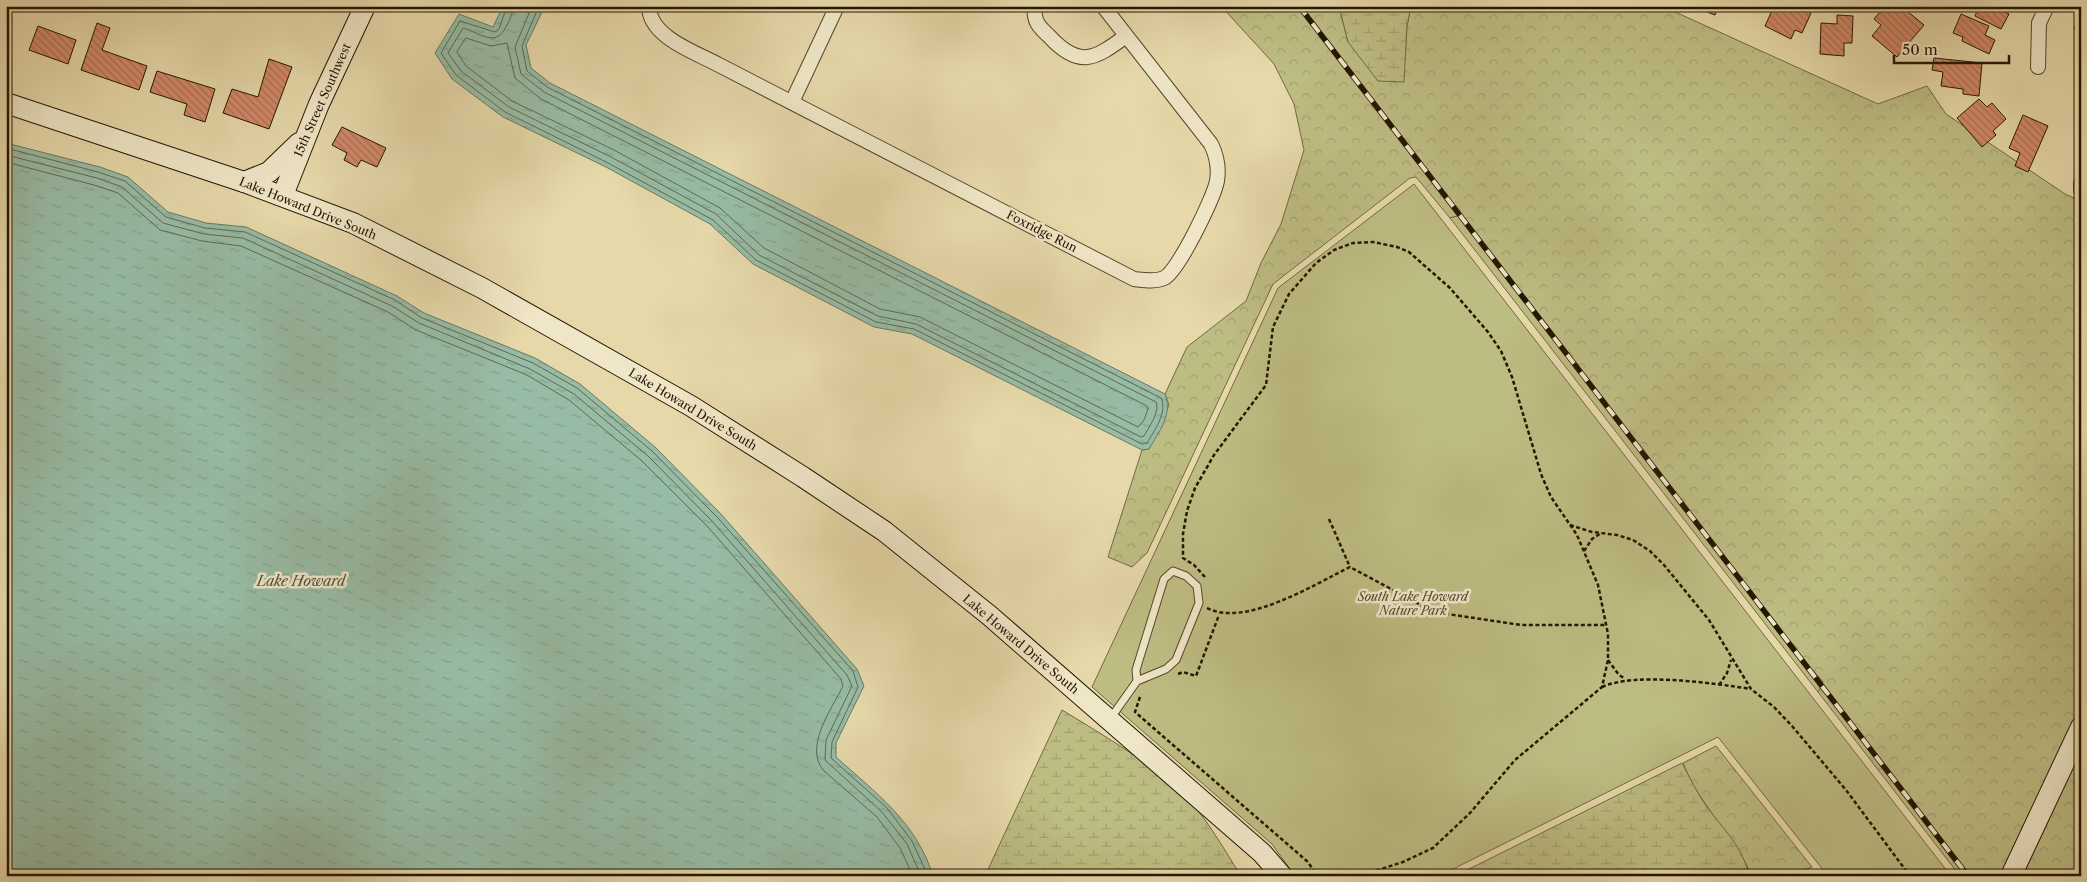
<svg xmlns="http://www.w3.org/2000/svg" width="2087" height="882" font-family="'Libre Caslon Text',serif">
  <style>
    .forest { fill: url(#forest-crowns); stroke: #716942 }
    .wetland { fill: url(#wetland-marsh); stroke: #716942 }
    .park { fill: #bdbc83; stroke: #716942 }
    .water { fill: url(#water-ripples); stroke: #697963 }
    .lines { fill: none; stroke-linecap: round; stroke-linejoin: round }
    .shore { stroke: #5e6852; stroke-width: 1 }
    .building { fill: url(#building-back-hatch); stroke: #251601 }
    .lane-casing { stroke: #55462b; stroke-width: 9 }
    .street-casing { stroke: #55462b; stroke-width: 16 }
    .secondary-casing { stroke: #251601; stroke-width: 22 }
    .path { stroke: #251601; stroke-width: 2.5; stroke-dasharray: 4 2.5; stroke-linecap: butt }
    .lane { stroke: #efe6c7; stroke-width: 7 }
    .street { stroke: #efe6c7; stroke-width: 14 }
    .secondary { stroke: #efe6c7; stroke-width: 20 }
    .rail-casing { stroke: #251601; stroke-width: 5.5 }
    .rail { stroke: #efe6c7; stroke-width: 4; stroke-dasharray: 11; stroke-linecap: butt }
    .labels { text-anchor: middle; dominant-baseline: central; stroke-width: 5; stroke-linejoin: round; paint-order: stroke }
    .street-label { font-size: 12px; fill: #251601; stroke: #efe6c7 }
    .park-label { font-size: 12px; font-style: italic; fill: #534828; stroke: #efe6c7 }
    .water-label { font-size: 14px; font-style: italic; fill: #4d503a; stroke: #efe6c7 }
  </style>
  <defs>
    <pattern id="forest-crowns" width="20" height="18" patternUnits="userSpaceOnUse" patternTransform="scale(1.25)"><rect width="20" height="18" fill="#bdbc83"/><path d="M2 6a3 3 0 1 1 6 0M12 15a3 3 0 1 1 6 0" fill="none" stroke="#a2a16f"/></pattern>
    <pattern id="wetland-marsh" width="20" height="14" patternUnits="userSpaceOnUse" patternTransform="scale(1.25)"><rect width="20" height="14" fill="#bdbc83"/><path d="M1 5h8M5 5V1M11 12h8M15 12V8" fill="none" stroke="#a2a16f"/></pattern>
    <pattern id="water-ripples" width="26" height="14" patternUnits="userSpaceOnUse" patternTransform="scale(1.25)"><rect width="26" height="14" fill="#97bba4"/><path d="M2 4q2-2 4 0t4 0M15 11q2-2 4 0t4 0" fill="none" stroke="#82a08b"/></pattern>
    <pattern id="building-back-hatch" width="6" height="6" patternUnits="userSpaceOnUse" patternTransform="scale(1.25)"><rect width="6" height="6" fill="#d28969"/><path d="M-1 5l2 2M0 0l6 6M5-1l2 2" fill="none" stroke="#aa6f54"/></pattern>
  </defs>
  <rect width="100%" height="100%" fill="#e6d8a9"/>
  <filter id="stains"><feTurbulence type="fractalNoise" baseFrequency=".004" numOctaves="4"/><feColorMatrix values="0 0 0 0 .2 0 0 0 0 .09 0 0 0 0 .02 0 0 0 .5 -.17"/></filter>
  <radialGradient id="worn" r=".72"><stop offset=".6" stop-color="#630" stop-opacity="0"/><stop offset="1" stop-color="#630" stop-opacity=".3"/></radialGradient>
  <g class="forest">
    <path d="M1221,6H1339L1348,42L1403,82L1407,26L1411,6H1662L1878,104L1927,86L1946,114L2065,194L2081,201V708L2002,876H1960L1818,692L1823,682L1787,641L1464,218L1461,215L1450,218L1416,177L1410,178L1273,284L1147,553L1132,567L1108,557L1142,450L1149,449L1169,405L1165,394L1187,347L1246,301L1261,263L1281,224L1304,150L1294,104L1274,64Z"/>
    <path d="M1716,746L1812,867L1789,876H1749L1747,865L1692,784L1683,763Z"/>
    <path d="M2081,746V876H2020Z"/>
  </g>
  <g class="wetland">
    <path d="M1339,6H1411L1407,26L1404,82L1378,81L1348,42Z"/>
    <path d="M1062,710C1103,735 1155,765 1189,800C1209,822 1225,851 1241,876H985Z"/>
    <path d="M1682,763C1690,778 1697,793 1707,807C1724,830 1743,847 1749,876H1455Z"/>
  </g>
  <g class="park">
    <path d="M1414,184L1951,876H1828L1718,737L1439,876H1295L1272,844L1092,687L1278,288Z"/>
    <path d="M1461,215L1787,641L1823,682L1818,692L1450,218Z"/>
  </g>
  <g class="water">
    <path d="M503,6H545L526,45L531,68L550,83L1165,394C1173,414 1159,432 1149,449L1142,450L912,334L874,327L753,264L710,224L606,167L503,117L452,79L435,53L459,14L493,27Z"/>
    <path d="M6,143L100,167L128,177L168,212L206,223L246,227L397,296L424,313L535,358L580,384L655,447L721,514L857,669L864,686L836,743V757C875,792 917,823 933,876H6Z"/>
  </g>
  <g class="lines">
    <g class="shore">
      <path d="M507,6L499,29L495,32L460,21L441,53L456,75L505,112L608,163L713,220L756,260L876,322L914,329L1142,444L1147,443C1154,431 1168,412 1161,398L547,87L527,71L522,46L539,6"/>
      <path d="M514,6C513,13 510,19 507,25C496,49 481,33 463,28L448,53L461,71L509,107L611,157L716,214L759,255L878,316L916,324L1141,437L1144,436C1149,427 1160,412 1156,402L544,92L521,74L515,47L532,6"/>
      <path d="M466,38L491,46L507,43L515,78L541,99L1147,406L1148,409L1144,420L1138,427L920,317L880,309L764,248L720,208L614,150L512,101L466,66L457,52Z"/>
      <path d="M6,148L98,172L125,181L166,217L205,228L245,232L395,300L422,318L533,363L577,388L652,451L717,517L853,671L858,687L832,742L831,758L887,808L912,841L928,876"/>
      <path d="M6,155L97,178L122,187L163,223L204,234L243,238L392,306L419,323L530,369L574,394L648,456L712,521L847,675L852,686L826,740L825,760L882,812L907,844L921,876"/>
      <path d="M6,162L94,185L118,193L160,230L202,241L241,246L388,312L416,330L527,375L569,400L642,461L707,526L841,679L843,686C832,709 803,747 824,771L877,817L900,848L913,876"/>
    </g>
  </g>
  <g class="building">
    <path d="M1704,6H1719L1715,15L1702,10Z"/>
    <path d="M1774,6H1797L1811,13L1802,33L1795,30L1791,39L1765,26Z"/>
    <path d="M1885,6H1901L1924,25L1897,57L1872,36L1881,25L1874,19Z"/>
    <path d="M1967,6H2001L1999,10L2009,14L2001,29L1975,16L1977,11Z"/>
    <path d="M1961,14L1989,26L1985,35L1995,40L1989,54L1962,41L1963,37L1953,33Z"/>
    <path d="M2081,14V32L2074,29Z"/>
    <path d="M1837,15L1853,16L1852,43H1844V56L1820,54L1821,23L1837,24Z"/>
    <path d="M97,23L110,28L102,50L147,66L139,90L81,70Z"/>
    <path d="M38,26L76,40L68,64L29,50Z"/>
    <path d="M1934,58L1982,63L1979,96L1963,94V89L1941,86L1943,72L1932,70Z"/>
    <path d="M269,59L292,67L269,129L223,113L232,89L258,97Z"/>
    <path d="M157,71L215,89L205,122L184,115L187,104L150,92Z"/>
    <path d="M1979,99L1987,107L1992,103L2006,119L1993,131L1996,135L1982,147L1957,118Z"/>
    <path d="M2023,115L2048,126L2028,172L2015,166L2020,153L2009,148Z"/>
    <path d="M342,127L386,148L377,167L361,160L357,167L344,160L347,153L332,145Z"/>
  </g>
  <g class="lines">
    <g class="lane-casing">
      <path id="lane" d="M1110,719L1137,681L1166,669L1176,660L1199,603L1197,586L1186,576L1173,571L1164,579L1136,670L1137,681"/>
    </g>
    <g class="street-casing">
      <g id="street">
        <path d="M649,6C649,37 695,52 719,65L1134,279C1144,280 1155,282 1164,278C1178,272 1214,197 1217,181C1219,168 1217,156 1211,144L1103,6"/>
        <path d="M1035,6C1033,21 1039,27 1049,36C1079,69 1095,59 1126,36"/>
        <path d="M2038,67L2039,23L2047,6"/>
        <path d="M792,102L837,6"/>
        <path d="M2081,184V189"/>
      </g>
    </g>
    <g class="secondary-casing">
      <g id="secondary">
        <path d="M6,103L244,182L353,223L482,288L691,406L803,477L884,531L990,616L1262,853L1282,876"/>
        <path d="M244,182L269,172L299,143"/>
        <path d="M283,195L319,104L365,6"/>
        <path d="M2011,876L2081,727"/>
      </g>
    </g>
    <g class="path">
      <path d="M1329,519L1350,567"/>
      <path d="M1570,525L1592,532L1617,535L1633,540L1650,551L1664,565L1709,620L1751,689L1774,707L1792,726L1846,790L1910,876"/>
      <path d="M1584,551L1592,539L1601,533"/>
      <path d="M1205,577L1194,565L1183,558V534L1187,511L1195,488L1214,455L1266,385L1273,327L1289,294L1316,263L1334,250L1353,243L1373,242L1397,247L1409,252L1450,288L1488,332L1501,351L1512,377L1541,474L1551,497L1577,535L1598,585L1608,634V660L1602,687L1515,760L1470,813L1433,848L1403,862L1359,876"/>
      <path d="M1207,608C1245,628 1315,584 1350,567L1434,612L1521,625H1607"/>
      <path d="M1608,660L1619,675L1624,678"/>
      <path d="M1178,674L1183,672L1196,676L1219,615"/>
      <path d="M1719,685L1727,673L1731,660"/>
      <path d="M1602,687C1634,672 1713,683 1751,689"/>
      <path d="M1140,697L1135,712L1308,862L1317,876"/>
    </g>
    <use href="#lane" class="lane"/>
    <use href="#street" class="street"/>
    <use href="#secondary" class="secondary"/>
    <g class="rail-casing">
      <path id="rail" d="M1299,6L1968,876"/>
    </g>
    <use href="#rail" class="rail"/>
  </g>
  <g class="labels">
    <g class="street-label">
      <text transform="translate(322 100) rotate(-66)">15th Street Southwest</text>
      <text transform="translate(308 208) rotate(22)">Lake Howard Drive South</text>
      <text transform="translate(1042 231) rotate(27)">Foxridge Run</text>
      <text transform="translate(693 409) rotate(31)">Lake Howard Drive South</text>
      <text transform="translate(1021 644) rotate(40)">Lake Howard Drive South</text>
    </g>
    <g class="park-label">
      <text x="1413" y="596">South Lake Howard<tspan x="1413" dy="14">Nature Park</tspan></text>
    </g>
    <g class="water-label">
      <text x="301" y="581">Lake Howard</text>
    </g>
  </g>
  <rect width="2087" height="882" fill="none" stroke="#e6d8a9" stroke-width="25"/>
  <rect x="8" y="8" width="2072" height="867" fill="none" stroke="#251601" stroke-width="2.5"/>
  <rect x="12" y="12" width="2062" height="857" fill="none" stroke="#251601"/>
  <path d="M1894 55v8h115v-8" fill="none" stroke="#251601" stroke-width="2.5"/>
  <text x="1902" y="55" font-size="15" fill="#251601" stroke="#efe6c7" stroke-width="4" paint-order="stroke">50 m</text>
  <rect width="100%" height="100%" filter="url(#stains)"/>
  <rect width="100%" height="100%" fill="url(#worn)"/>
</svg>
